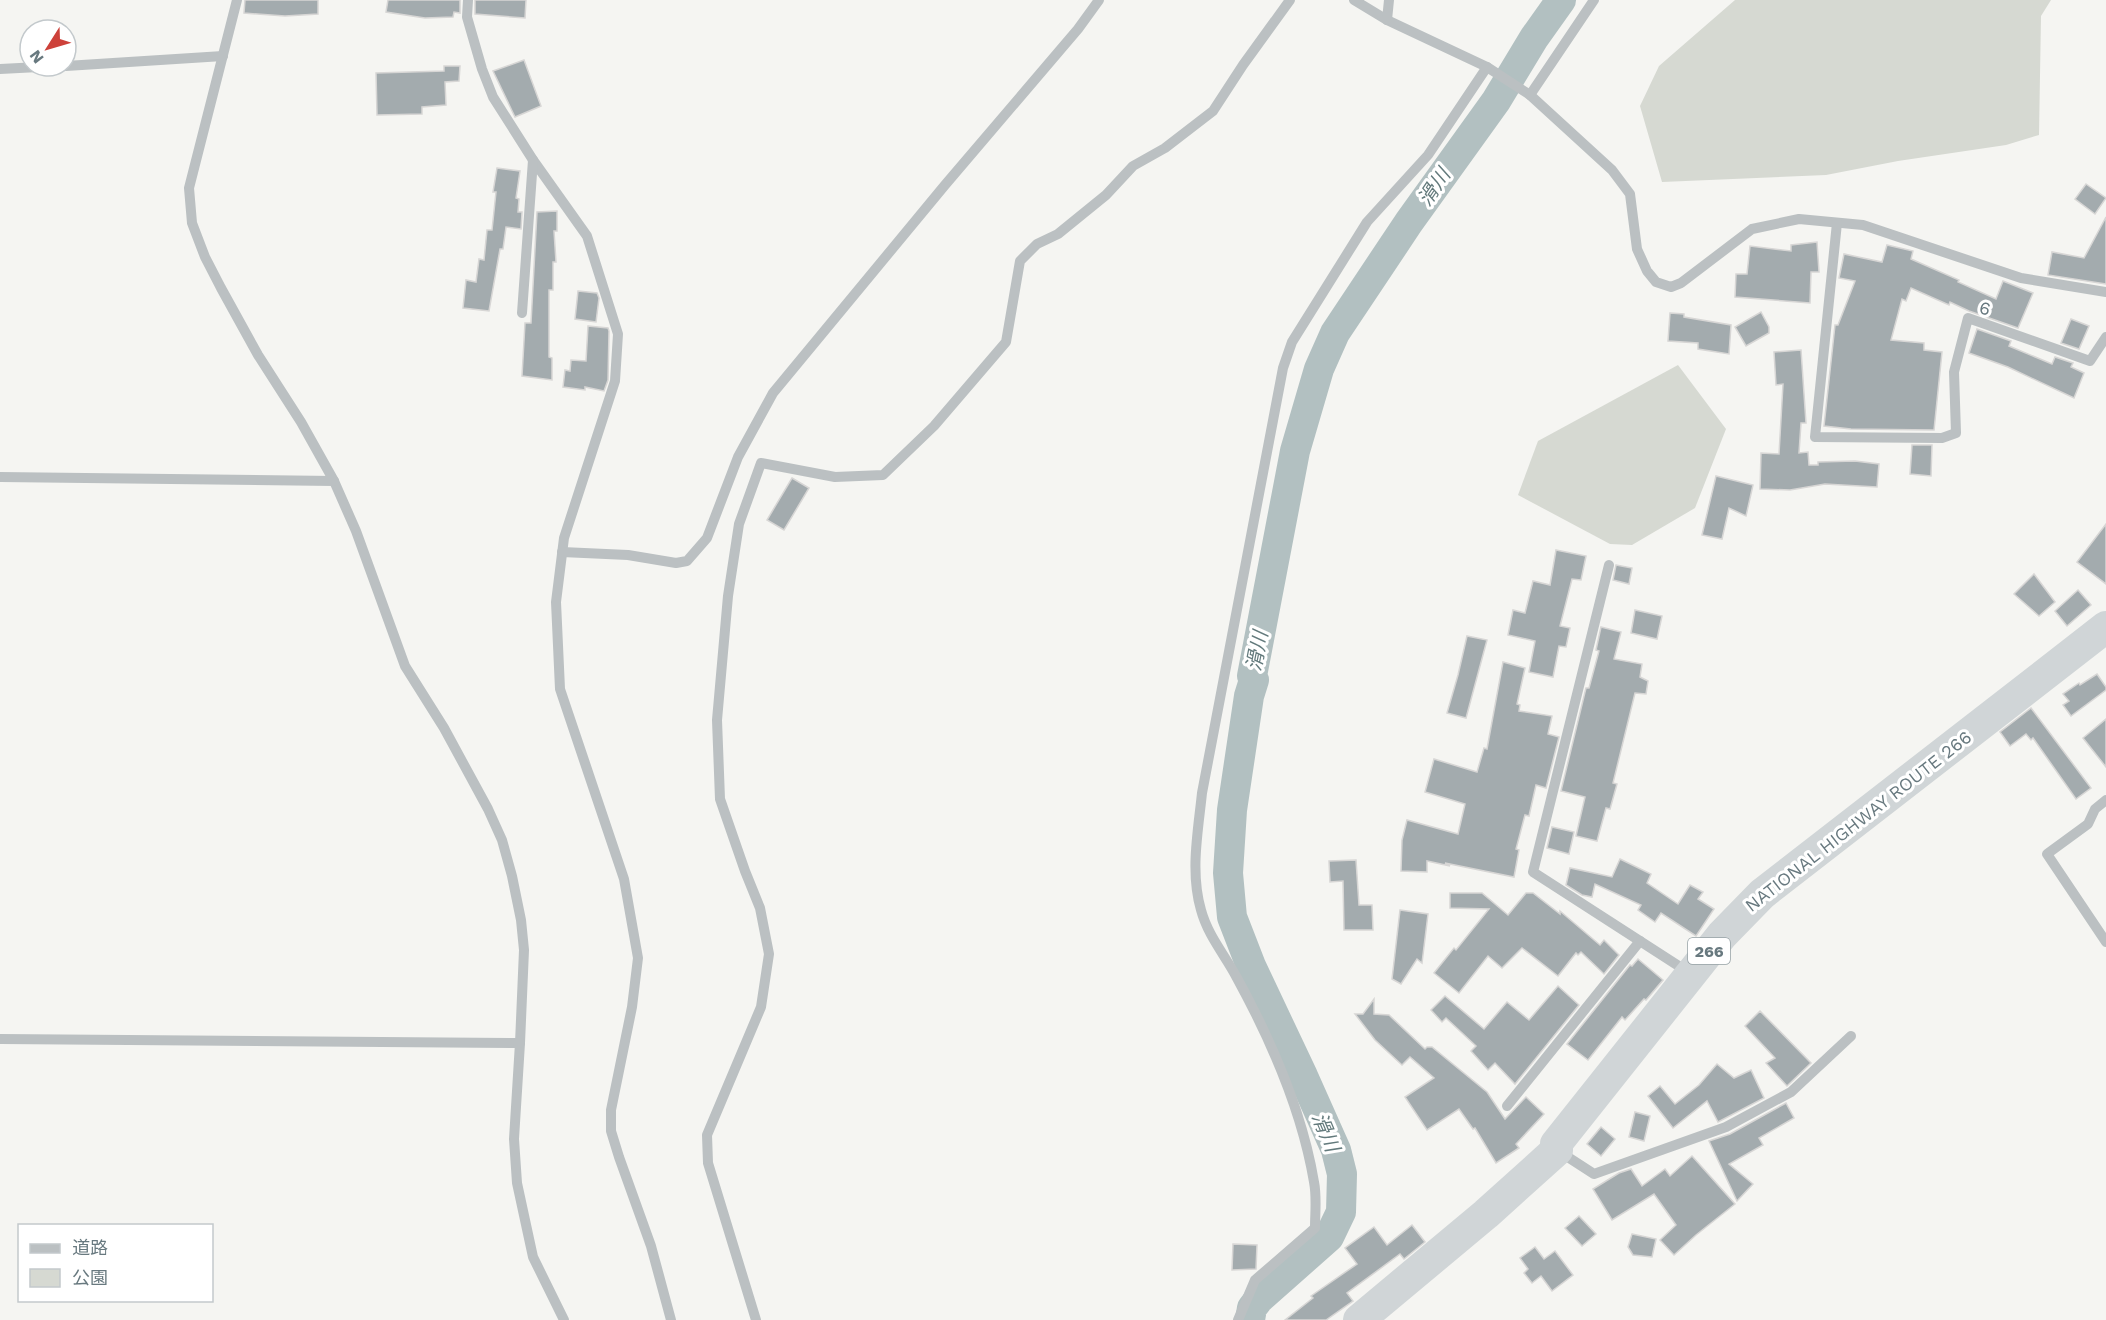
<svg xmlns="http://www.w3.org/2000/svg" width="2106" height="1320" font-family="'Work Sans','Noto Sans JP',sans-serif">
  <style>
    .green { fill: #d6d9d2 }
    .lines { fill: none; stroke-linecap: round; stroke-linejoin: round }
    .river { stroke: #b2c0c1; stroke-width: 30 }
    .building { fill: #a3abae; stroke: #d7d6d5; stroke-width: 1.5 }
    .minor { stroke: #bbc0c2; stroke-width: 10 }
    .highway { stroke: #d0d5d7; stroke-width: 32 }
    .labels { text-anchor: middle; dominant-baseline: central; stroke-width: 6; stroke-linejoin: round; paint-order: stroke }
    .shield { fill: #fff; stroke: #95a1a5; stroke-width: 1.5 }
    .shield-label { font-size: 16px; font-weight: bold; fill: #68797f }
    .street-label { font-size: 18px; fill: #68797f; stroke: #fff }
    .water-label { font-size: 20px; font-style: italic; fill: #637a7c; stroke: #fff }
  </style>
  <rect width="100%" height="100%" fill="#f5f5f2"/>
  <g class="green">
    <path d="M1735,0H2051L2041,16L2039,135L2006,145L1898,161L1826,175L1662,182L1640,106L1659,66Z"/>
    <path d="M1678,365L1726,429L1695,508L1632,545L1610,544L1518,495L1538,441Z"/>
  </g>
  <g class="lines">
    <path class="river" d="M1250,1320L1252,1308L1259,1299L1329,1237L1341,1212L1342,1174L1336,1150L1303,1076L1251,966L1232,917L1228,873L1232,810L1249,696L1254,680L1252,676L1295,451L1319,369L1335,333L1409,222L1496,101L1534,38L1561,0"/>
  </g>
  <g class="building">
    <path d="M245,0H318V14L285,16L244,13Z"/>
    <path d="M388,0H460V13L454,12L453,17L425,18L386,12Z"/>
    <path d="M475,0H526L525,18L475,14Z"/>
    <path d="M524,60L541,106L515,117L493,71Z"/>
    <path d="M444,66H460L459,81L445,82L446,105L422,107V114L377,115L376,73L444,71Z"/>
    <path d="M497,168L520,171L516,198L519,199L518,212H522L521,229L506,227L503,249H500L489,311L463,308L466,280L476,282L479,259L484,260L487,230H492L496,192H493Z"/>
    <path d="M2086,184L2106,198L2095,214L2075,199Z"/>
    <path d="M557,211V231H554L556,262H553V290H549V357L552,358V380L522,376L525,323H531L537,212Z"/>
    <path d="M2106,217V284L2048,275L2052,252L2084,258Z"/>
    <path d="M1817,242L1819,272H1811L1810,303L1735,297L1736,274H1747L1750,246L1791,251V245Z"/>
    <path d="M1887,245L1913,251L1911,259L1959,280L1958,282L1996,299L2003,281L2033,293L2018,328L1969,311L1950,302L1949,305L1911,288L1906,301L1902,299L1891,340L1924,343V350L1942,352L1934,430L1851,429L1824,426L1835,325H1838L1855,281L1839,278L1844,254L1882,262Z"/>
    <path d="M578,291L597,293L599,298L596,322L575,319Z"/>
    <path d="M1761,312L1769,327V333L1746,346L1735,327Z"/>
    <path d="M1670,313L1684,314V317L1731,325L1729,354L1698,349V343L1668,341Z"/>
    <path d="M2071,319L2089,326L2079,349L2061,343Z"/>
    <path d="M588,326L608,328L609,331L608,380L604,391L585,387V390L563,387L565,370L570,371L571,360L586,361Z"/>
    <path d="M1977,329L2011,341L2009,346L2052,364L2055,357L2073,363L2071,367L2084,373L2074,398L2008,367L1969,353Z"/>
    <path d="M1801,350L1806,423H1801L1799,453L1808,452L1809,465H1818V462L1855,461L1879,464L1877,487L1825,484L1790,490L1760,489L1761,453L1779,454L1783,384L1776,385L1774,352Z"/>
    <path d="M1912,445H1932L1931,476L1910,474Z"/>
    <path d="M1716,476L1753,485L1746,516L1729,508L1722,539L1702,535Z"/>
    <path d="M792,478L809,488L784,530L767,520Z"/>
    <path d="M2106,524V584L2077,562Z"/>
    <path d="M1556,550L1586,556L1581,580L1572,579L1560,626L1570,628L1566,647L1559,646L1553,677L1529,672L1535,641L1508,635L1513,610L1525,613L1533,581L1550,585Z"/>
    <path d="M1616,565L1632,568L1629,584L1613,580Z"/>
    <path d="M2034,574L2055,602L2039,616L2014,594Z"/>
    <path d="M2078,590L2091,605L2067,626L2055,611Z"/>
    <path d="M1635,610L1662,616L1657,639L1631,633Z"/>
    <path d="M1601,627L1621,632L1614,659L1642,664L1640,677L1648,681L1646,694L1635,693L1613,783L1617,784L1610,809L1606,808L1597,841L1576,836L1585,797L1561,791L1586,688H1589L1599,651L1596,650Z"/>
    <path d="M1467,636L1487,640L1466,718L1447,713L1458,675Z"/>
    <path d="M1503,662L1525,668L1517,704L1520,705L1519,711L1552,716L1548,734L1559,737L1546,788L1536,785L1529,816L1525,815L1516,849L1519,850L1514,877L1445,863L1450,866L1427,861V872L1401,871L1402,840L1407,820L1458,834L1465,804L1425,792L1434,759L1477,772L1484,748L1487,749Z"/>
    <path d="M2097,674L2106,687V690L2071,716L2063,705L2069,701L2063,694L2079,683L2080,685Z"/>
    <path d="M2031,708L2091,788L2076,799L2033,738L2031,740L2026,734L2010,746L2000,732Z"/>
    <path d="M2106,719V767L2083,738Z"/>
    <path d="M1552,827L1574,832L1569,854L1547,848Z"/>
    <path d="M1620,859L1651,874L1647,883L1678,904L1690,885L1703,892L1698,899L1714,909L1696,936L1661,913L1655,922L1638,910L1641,905L1595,884L1592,897L1582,895L1566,885L1570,868L1612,877Z"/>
    <path d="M1356,860L1359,905H1372L1373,930H1344L1343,881L1330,882L1329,861Z"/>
    <path d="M1450,893H1482L1508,915L1526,893H1533L1560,914V911L1600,945L1604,940L1619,955L1604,974L1581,952L1578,955L1576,953L1558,976L1522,948L1502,968L1488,956L1459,993L1434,973L1454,948L1456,950L1489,909L1450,908Z"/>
    <path d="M1400,910L1428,914L1422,963L1417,959L1401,984L1392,979Z"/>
    <path d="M1638,959L1663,980L1646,1000L1644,999L1625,1020L1622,1017L1588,1060L1567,1044L1630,965L1632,966Z"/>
    <path d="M1558,986L1579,1005L1515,1084L1495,1063L1488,1070L1471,1051L1476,1046L1446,1018L1442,1022L1431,1010L1445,996L1484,1029L1507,1002L1529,1020Z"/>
    <path d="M1374,999V1014L1389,1015L1425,1049L1427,1047H1432L1487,1092L1505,1119L1526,1097L1544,1114L1516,1144L1519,1148L1496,1163L1475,1128L1473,1129L1459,1109L1427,1130L1405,1097L1434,1078L1410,1057L1402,1065L1375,1040L1355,1014H1363Z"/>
    <path d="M1760,1011L1811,1063L1787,1086L1766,1063L1775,1058L1745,1026Z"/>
    <path d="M1717,1064L1734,1078L1751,1070L1764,1098L1718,1122L1707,1101L1673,1128L1648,1096L1660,1086L1675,1104L1699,1085Z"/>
    <path d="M1786,1103L1794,1118L1759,1138L1763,1145L1729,1164L1753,1184L1737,1201L1709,1141L1730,1134Z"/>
    <path d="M1635,1112L1650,1116L1644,1141L1629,1137Z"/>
    <path d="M1601,1127L1615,1139L1601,1156L1587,1144Z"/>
    <path d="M1692,1156L1735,1204L1696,1235L1674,1255L1660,1240L1676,1225L1654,1194L1612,1220L1593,1189L1619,1173L1631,1169L1642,1186L1665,1169L1670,1176Z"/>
    <path d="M1579,1216L1596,1234L1582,1246L1565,1228Z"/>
    <path d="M1412,1225L1425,1242L1404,1259L1400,1254L1347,1293L1353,1301L1326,1320H1285L1313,1298L1311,1296L1357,1264L1345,1248L1374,1227L1387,1245Z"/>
    <path d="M1632,1234L1656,1239L1652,1257L1633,1255L1628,1247Z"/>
    <path d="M1233,1244L1257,1245L1256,1269L1232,1270Z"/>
    <path d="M1535,1247L1544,1259L1555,1251L1573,1275L1552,1291L1541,1276L1532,1283L1524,1273L1528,1269L1520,1258Z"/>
  </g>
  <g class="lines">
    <g class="minor">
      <path d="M237,0L189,188L192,223L205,257L221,288L258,355L301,422L334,481L356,531L405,666L444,728L488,809L502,840L512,876L521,920L524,950L520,1043L514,1139L517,1183L533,1257L564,1320"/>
      <path d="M468,0L467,17L482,69L493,97L533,160L587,236L618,334L615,381L564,538L556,602L560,689L624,879L638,958L632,1007L611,1110V1131L619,1157L651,1246L671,1320"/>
      <path d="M1354,0L1387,20L1487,67L1530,95L1612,170L1630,194L1637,249L1647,271L1656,282L1671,287L1681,283L1752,229L1799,219L1863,225L2021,278L2106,292"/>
      <path d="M1387,20L1389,0"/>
      <path d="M66,66L223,56"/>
      <path d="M0,69L58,66"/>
      <path d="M1530,95L1594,0"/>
      <path d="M1837,223L1815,437L1942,438L1956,433L1954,372L1968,318L2090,361L2106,337"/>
      <path d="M522,313L533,160"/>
      <path d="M0,477L334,481"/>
      <path d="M562,552L628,555L676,563L687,561L707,538L738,457L773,393L945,185L1078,29L1099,0"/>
      <path d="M1609,565L1533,872L1688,972"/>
      <path d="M2106,800L2095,809L2088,824L2047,854L2106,942"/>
      <path d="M0,1039L520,1043"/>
      <path d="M1507,1106L1640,941"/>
      <path d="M1560,1152L1594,1174L1726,1127L1791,1092L1851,1036"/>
      <path d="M756,1320L708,1163L707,1135L761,1007L769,954L760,908L745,871L720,799L717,720L728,596L739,524L761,463L835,477L883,475L934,426L1006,342L1020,261L1037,244L1058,234L1106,195L1133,166L1165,148L1213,111L1243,65L1290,0"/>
      <path d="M1238,1320L1255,1280L1315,1228C1315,1213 1317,1197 1314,1182C1302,1110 1272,1042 1237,978C1225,955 1208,936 1201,910C1190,872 1198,832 1202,793L1283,368L1292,342L1367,222L1428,155L1487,67"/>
    </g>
    <path class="highway" d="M1359,1320L1486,1214L1557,1150L1556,1144L1722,935L1762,894L2106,627"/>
  </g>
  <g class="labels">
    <rect class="shield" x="1688" y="938" width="42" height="26" rx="4.5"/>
    <g class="shield-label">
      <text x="1709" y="951">266</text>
    </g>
    <g class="street-label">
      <text transform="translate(1985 308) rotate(16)">6</text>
      <text transform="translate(1858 821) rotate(-38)">NATIONAL HIGHWAY ROUTE 266</text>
    </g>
    <g class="water-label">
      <text transform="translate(1434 187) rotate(-56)">滑川</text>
      <text transform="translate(1257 651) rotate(-79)">滑川</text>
      <text transform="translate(1326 1132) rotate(67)">滑川</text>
    </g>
  </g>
  <rect x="18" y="1224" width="195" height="78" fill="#ffffff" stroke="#c3c9cc" stroke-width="1.5"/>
  <rect x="30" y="1244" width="30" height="9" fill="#bbc0c2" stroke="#c3c9cc" stroke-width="1.5"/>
  <text x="72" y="1254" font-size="18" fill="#68797f">道路</text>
  <rect x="30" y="1269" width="30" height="18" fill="#d6d9d2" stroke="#c3c9cc" stroke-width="1.5"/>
  <text x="72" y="1284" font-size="18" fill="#68797f">公園</text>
  <g transform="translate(48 48) rotate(233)"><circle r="28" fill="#ffffff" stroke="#c3c9cc" stroke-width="1.5"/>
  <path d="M0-4.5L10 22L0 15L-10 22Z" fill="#cd413a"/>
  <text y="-9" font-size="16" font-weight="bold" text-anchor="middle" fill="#68797f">N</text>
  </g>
</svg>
